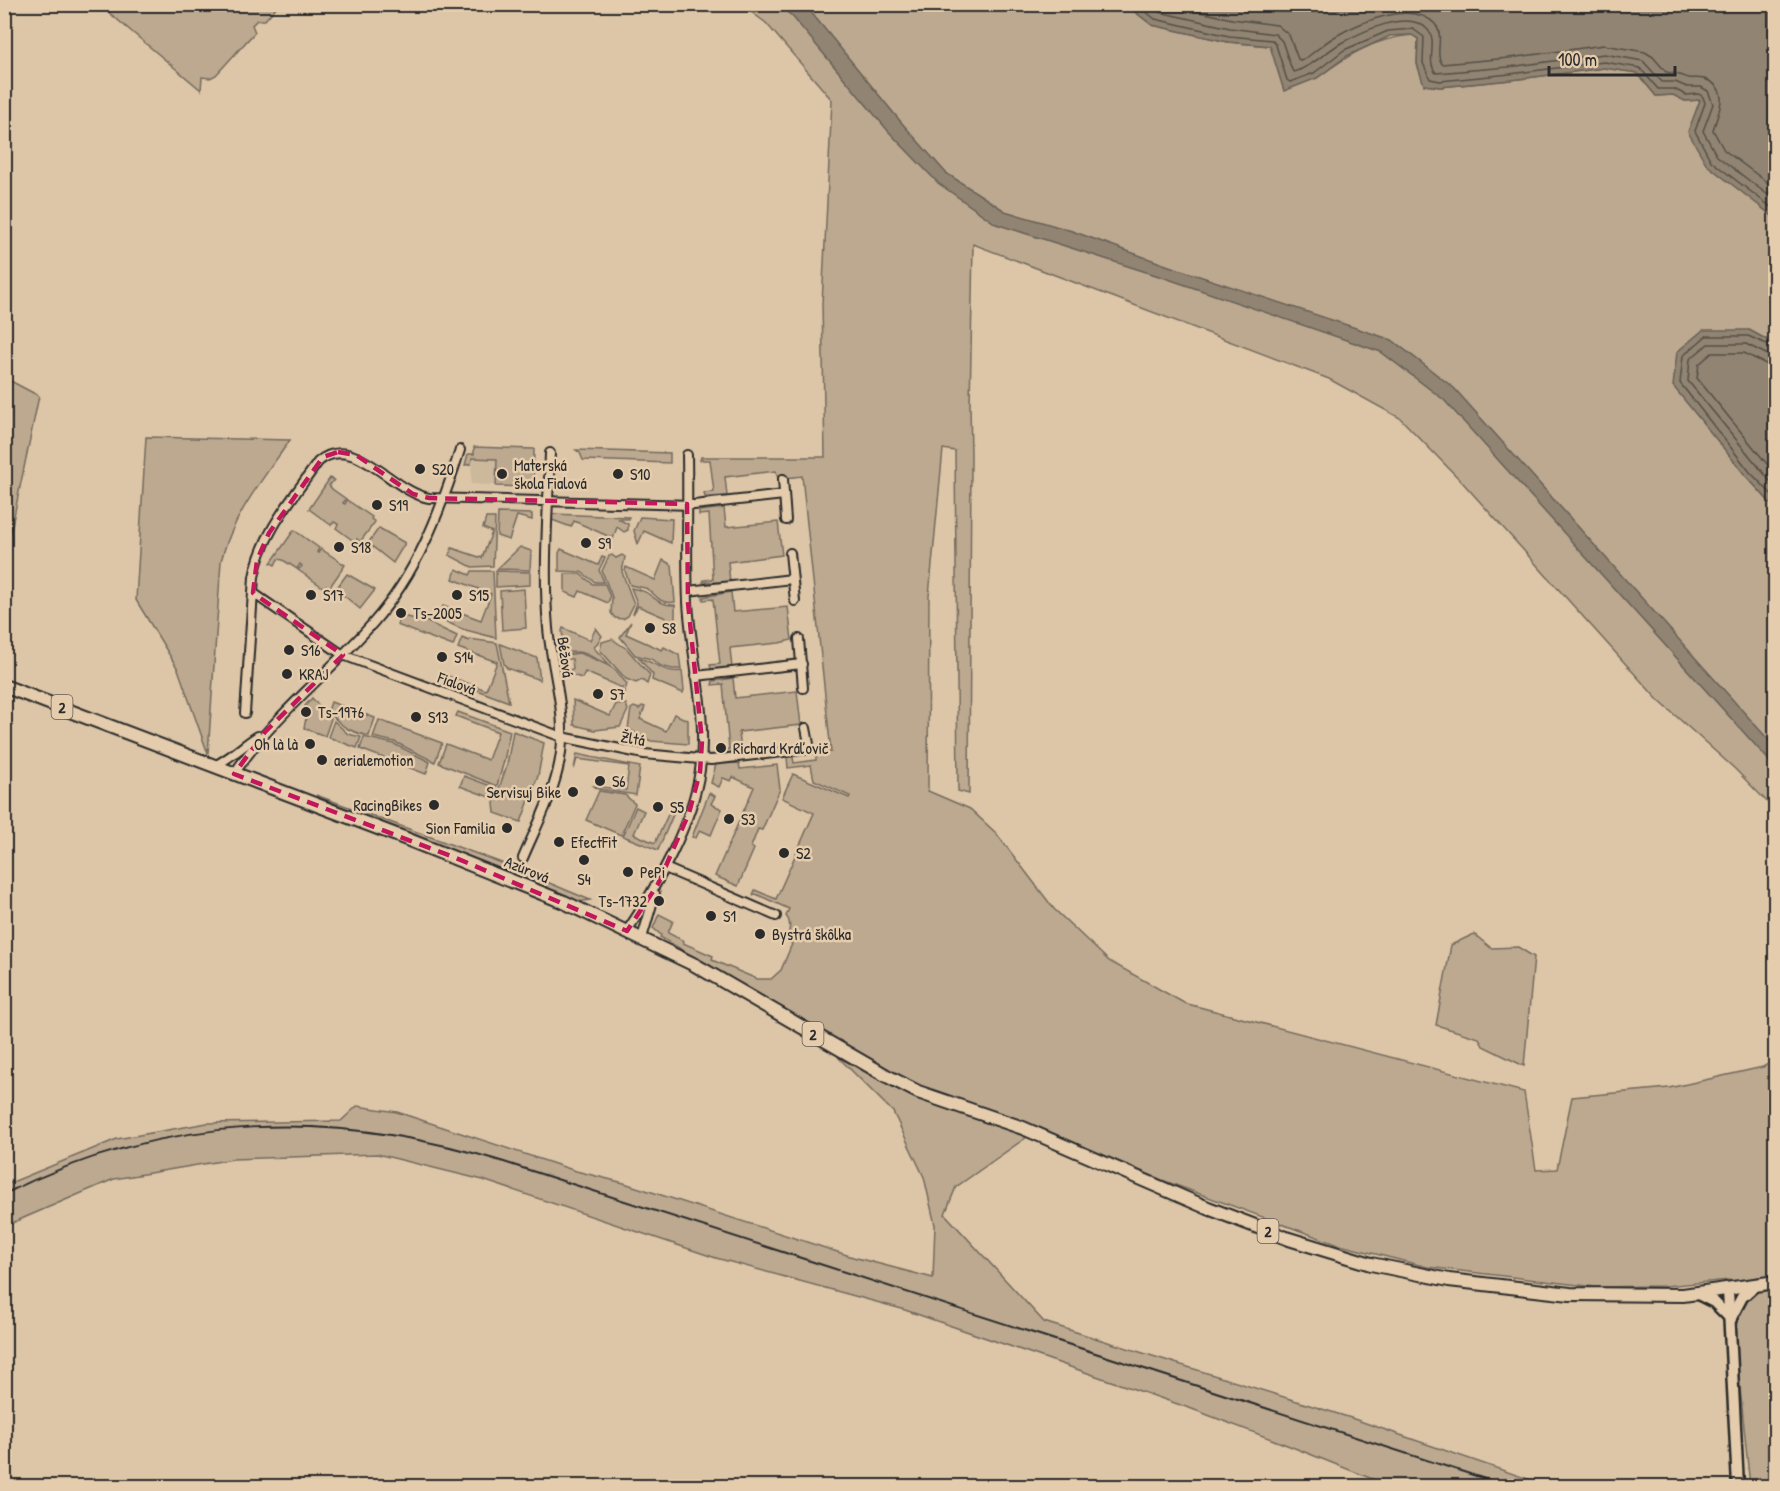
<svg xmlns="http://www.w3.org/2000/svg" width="1780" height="1491" font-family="'Patrick Hand',sans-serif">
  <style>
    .built { fill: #ccb89b }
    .green { fill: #bca990; stroke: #746a5e; stroke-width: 1.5 }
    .water { fill: #918472; stroke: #686056; stroke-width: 1.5 }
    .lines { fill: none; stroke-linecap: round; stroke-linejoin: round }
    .shore { stroke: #544f47; stroke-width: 1.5 }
    .minor-casing { stroke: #2b2b2b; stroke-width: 12 }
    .tertiary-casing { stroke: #2b2b2b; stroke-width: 15 }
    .primary-casing { stroke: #2b2b2b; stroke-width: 16 }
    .minor { stroke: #e4ccac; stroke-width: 8 }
    .tertiary { stroke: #e4ccac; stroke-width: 10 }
    .primary { stroke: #e4ccac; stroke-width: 12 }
    .rail { stroke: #2b2b2b; stroke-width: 2 }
    .marked { fill: none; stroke: #c2185b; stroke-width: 4.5; stroke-dasharray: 12 8; stroke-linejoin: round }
    .poi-dot { fill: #2b2b2b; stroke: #e4ccac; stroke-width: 2 }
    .labels { text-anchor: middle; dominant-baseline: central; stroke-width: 5; stroke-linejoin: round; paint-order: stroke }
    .shield { fill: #e4ccac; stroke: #625b52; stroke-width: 1.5 }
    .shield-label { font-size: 15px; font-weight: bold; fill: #2b2b2b }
    .poi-label { font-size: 16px; fill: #2b2b2b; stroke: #e4ccac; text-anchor: start }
    .street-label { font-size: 16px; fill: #2b2b2b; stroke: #e4ccac }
  </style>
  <rect width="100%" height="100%" fill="#ddc6a7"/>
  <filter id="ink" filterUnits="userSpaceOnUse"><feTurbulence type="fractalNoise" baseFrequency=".0167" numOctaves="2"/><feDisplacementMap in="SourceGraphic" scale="12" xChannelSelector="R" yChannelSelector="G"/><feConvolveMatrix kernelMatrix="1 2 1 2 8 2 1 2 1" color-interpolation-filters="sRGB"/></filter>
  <g filter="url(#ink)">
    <path class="built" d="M474,447L534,449L533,487L471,484L472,458V454H474Z"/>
    <g class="green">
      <path d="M100,5H278L265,20H257L252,25L255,32L216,75L210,78L202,77L201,90Z"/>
      <path d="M742,5H1126L1152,25L1228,42L1270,46L1317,78C1347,56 1374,38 1412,35L1418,39L1417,64L1425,85L1440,87L1511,80L1604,68L1637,73L1656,96L1673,95L1685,101L1700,100L1762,208L1775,218V344L1749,330L1674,386L1746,476L1775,508V810L1735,769L1658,700L1463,483L1400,418L1329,379L973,244L970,405L971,455L969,794L958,791L955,451L943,449L929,596L928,791L970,809L996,833L1054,909L1109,961L1184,1003L1524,1092L1536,1170L1557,1169L1572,1097L1669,1088L1763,1067L1775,1060V1486H1750L1729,1280L1664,1286L1596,1287L1427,1267L1336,1244L1162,1180L1041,1128L986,1108L919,1088L660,937L661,935L653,928L659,914L673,921L668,933L684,941L683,943L713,956L712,960L757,979H771L781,970L792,944L786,939C790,931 792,923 786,916L789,909L756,894L753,895L755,890L776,899L814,813L782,798L793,774L849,798L850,796L814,780L811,765L788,768L787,757H793L794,763L816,760V754L831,752L802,476L778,479L776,471L725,477L727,496L705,497L704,493L714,492L710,460H700L701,457H825L822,304L832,100L766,23Z"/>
      <path d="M5,378L39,396L5,559Z"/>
      <path d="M146,437L290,440C263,479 233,515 221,561L208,754L178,669L136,600Z"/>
      <path d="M474,447L534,449L533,487L496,486L497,459L472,458L471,464L465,465L468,454H474Z"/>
      <path d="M576,450L670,453V463L583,460L580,453Z"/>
      <path d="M330,478L334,480L329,485L332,489L346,499L343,503L345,504L347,500L372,517L371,519L375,522L360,542L357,539L355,542L336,528L338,524L334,522L331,525L328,523L309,509Z"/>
      <path d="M724,508L726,527L778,522L782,555L728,562L730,582H703L704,580L713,579L709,514L699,515V511Z"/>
      <path d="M498,513L532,514V520L517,516L509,540L497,536Z"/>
      <path d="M552,514L629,517V519H618L628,524V530L624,532L617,527L610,548L607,550L610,537L574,521L571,527L552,520Z"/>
      <path d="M640,517L672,519L671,543L644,531L638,544L634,531Z"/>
      <path d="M486,518H495L493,566L472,567L449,555L452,548L482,558L492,532L483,528Z"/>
      <path d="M379,528L405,543L393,563L368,543Z"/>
      <path d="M294,530L319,548L317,552L318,553L321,549L345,565L329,588L326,585L324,588L298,570L302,566L300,564L297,569L283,560L278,559L275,565L271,563Z"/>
      <path d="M520,547L531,551L530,570L497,569Z"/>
      <path d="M561,549L598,565L602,557L605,558L599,570L604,582H595L581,572L559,571V553Z"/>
      <path d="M612,555L616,558L622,555L625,557L622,572L634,604L628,616L623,619L615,618L611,613L612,597L602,571L609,556Z"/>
      <path d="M663,560L672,565L675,602C658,605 656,593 645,588C640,587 634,586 630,585L625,571L626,567L655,580Z"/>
      <path d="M456,569L470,575L472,571H493L496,638L462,629L438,618L443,606L481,620L491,594L453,579Z"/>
      <path d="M496,571L530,572V585L496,587Z"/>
      <path d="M347,574L375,590L360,609L336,589Z"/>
      <path d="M565,574H580L593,584H605L610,597L608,603L580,591L577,597L565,592Z"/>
      <path d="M631,588C636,589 643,590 647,593C656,599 662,606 675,605V622L638,606L633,614L637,603Z"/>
      <path d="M524,589L526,628L502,630L500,591Z"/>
      <path d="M731,592L733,612L788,607L792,640L779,643L730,648L732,668L711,669L710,665L720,664L713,599L703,600V597Z"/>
      <path d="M400,616L423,620L457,636L453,646L397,625Z"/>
      <path d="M631,622L626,634L662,650L664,647L679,655L681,669H672L661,666L651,659L635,655L620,637Z"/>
      <path d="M563,628L590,640L596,628L602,636L594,648L609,664C589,659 590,649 565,653L562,631Z"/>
      <path d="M462,638L469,641L470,639L497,643L509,702L447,679L448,676L486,690L497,662L458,648Z"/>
      <path d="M612,639L627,649L650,675L647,684L642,680L636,683L626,679L600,650L602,642Z"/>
      <path d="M500,644L537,658L540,680L507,668L504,664Z"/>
      <path d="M579,653C585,655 609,665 614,669C619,673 623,680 627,684L622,700H617L622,688L585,672L582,678L568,674L567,670L573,669L572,659H566L565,655Z"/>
      <path d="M639,658C655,662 665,674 682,671L684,690L683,693L652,680L653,675Z"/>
      <path d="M733,678L735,698L797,691L801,725L739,732L741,752L720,753L719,750L729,749L723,684L712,685L713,681Z"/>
      <path d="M312,698L331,719L325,736L304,728L306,718L311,713L305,706Z"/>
      <path d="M573,700L610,716L616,704L620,705L626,704L628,710L620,727L595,730L574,725Z"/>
      <path d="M331,702L375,718L369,736C348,731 343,728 328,711Z"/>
      <path d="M642,706L645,707L640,719L666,731L674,714L688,720V744L651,741L628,729L631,709L634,707L639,709Z"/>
      <path d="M458,712L510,731L504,761L497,786L439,763L446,744L488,760L498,732L456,716Z"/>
      <path d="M379,720L442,743L435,762L395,742L373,737Z"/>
      <path d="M334,721L348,734L361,737L357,748L328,737Z"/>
      <path d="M513,731L544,743L538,776L521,822L495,813L494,803L507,765Z"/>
      <path d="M364,737L394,744L430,762L426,774L360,749Z"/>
      <path d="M577,754L640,767L636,795L598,789L594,786L626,790L629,766L577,759L574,769Z"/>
      <path d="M739,763L740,769L777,765L780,789L762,830L758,829L751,847L754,849L738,886L715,876L754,787L733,777L731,781L723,778L719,787L711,783L716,764Z"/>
      <path d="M464,776L496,788L492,798L460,786Z"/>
      <path d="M599,791L625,795L635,804L621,835L586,820Z"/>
      <path d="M709,793L715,796L711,804L722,809L711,835L700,830L696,838L692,837Z"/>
      <path d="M316,795L499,862L590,900L578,902L352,813Z"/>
      <path d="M636,807L644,811L634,834L655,843L671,808L675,810L658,850L623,836Z"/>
      <path d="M1474,934L1491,948L1518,947L1534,957L1524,1066L1483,1046L1479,1038L1436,1025L1451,945Z"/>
      <path d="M838,1057L910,1096L1027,1137L956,1187L945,1214L1044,1322L1351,1418L1548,1486H1390L1287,1445L1192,1409L902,1309L716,1258L483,1180L377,1154L233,1159L114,1179L5,1226V1185L117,1139L207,1123L341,1121L357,1106L397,1112L576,1171L624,1183L853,1257L933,1278L935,1225L924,1177L893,1112Z"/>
    </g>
    <g class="water">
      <path d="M777,5H804L806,6L901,122L946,173L1005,211L1072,231L1169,266L1392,340L1454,388L1775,747V767L1444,400L1381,352L1165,278L996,224L938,183L889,132L792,16Z"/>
      <path d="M1126,5H1775V218L1707,165L1688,132L1700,100L1685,101L1673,95L1656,96L1637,73L1604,68L1511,80L1440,87L1424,85L1417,64L1418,39L1412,35L1390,36L1347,56L1317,78L1284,91L1270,46L1228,42L1152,25Z"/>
      <path d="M1703,330H1749L1775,344V508L1746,476L1673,386L1677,352Z"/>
    </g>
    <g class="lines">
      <g class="shore">
        <path d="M1136,4L1155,19L1229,36L1272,40L1276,45L1287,80L1290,82L1314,73L1344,50L1388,31L1413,29L1424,37L1423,63L1430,79L1440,81L1510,74L1604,62L1640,68L1658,89H1674L1686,95L1699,94L1703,97L1705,103L1695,131L1711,161L1776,211"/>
        <path d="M1148,4L1159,12L1230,28L1275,34L1282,41L1292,70L1294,72C1313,66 1324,53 1341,43C1361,32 1408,9 1427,29C1439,41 1425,60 1436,73L1509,67L1604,54L1643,61L1662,82H1675L1687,87H1701L1708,91L1713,104L1703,131L1717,156L1776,201"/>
        <path d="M1164,4L1232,19L1277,25L1289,35L1298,59L1300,60L1306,58C1316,51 1325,42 1336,36C1360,22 1412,0 1435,24C1445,36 1434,53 1442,64L1509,58L1604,45L1645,52L1653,57L1666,72C1675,73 1680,75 1689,78C1695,79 1701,77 1707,80C1731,90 1718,113 1713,130L1724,150L1776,189"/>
        <path d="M1776,348L1748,336H1706L1683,356L1680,383L1750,472L1776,499"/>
        <path d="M1776,356L1768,355L1746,344H1708L1690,359L1688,381L1776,488"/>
        <path d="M1776,365L1766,364L1744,353H1712L1699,364L1697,378L1776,475"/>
      </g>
      <g class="minor-casing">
        <g id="minor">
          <path d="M783,479L786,520"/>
          <path d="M790,553L795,601"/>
          <path d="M688,591L792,579"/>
          <path d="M253,593L343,655L562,737L644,754L711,760L810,749L806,728"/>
          <path d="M799,639L803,688"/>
          <path d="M696,676L802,664"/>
          <path d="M245,713L254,577C262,533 293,498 318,462C354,431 392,492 429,498L694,505L784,495"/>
          <path d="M214,766C230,759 243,745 258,736"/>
          <path d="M234,774C272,717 327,675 373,623C417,573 440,513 460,450"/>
          <path d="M523,858C539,820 562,780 562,737C563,701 551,663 548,628C543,570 548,511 550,453"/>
          <path d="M665,868L776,916"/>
          <path d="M627,931C656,888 693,822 700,770C708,714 691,657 688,602C686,553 688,504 687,455"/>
          <path d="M642,938L655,894"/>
        </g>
      </g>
      <g class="tertiary-casing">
        <g id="tertiary">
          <path d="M1728,1290L1738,1486"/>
          <path d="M1698,1294L1714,1302L1731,1319"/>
          <path d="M1732,1316L1742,1297L1754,1286"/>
        </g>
      </g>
      <g class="primary-casing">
        <path id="primary" d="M4,686L404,838L564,902L695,965L885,1075L918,1092L1023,1128L1208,1208L1289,1239L1371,1264L1449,1280L1570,1294L1683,1295L1776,1282"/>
      </g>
      <use href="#minor" class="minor"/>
      <use href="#tertiary" class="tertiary"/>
      <use href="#primary" class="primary"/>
      <path class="rail" d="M4,1194C167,1113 333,1108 504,1162L1507,1486"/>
    </g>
  </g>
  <path class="marked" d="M338,452L356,455L413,494L429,498L687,504L688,603L702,741L700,772L689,813L658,884L627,931L456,858L234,774L265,732L343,655L253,593L257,560L269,533L323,457Z"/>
  <g class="poi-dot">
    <circle cx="420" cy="469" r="6"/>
    <circle cx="502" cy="474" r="6"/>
    <circle cx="618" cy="474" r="6"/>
    <circle cx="377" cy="505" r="6"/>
    <circle cx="586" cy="543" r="6"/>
    <circle cx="339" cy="547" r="6"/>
    <circle cx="311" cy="595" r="6"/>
    <circle cx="457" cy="595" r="6"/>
    <circle cx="401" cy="613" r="6"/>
    <circle cx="650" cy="628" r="6"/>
    <circle cx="289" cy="650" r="6"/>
    <circle cx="442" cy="657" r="6"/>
    <circle cx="287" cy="674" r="6"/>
    <circle cx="598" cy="694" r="6"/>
    <circle cx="306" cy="712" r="6"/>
    <circle cx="416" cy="717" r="6"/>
    <circle cx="310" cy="744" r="6"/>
    <circle cx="721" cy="748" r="6"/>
    <circle cx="322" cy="760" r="6"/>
    <circle cx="600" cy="781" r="6"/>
    <circle cx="573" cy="792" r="6"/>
    <circle cx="434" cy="805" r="6"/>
    <circle cx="658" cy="807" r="6"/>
    <circle cx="729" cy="819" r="6"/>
    <circle cx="507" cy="828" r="6"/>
    <circle cx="559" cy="842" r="6"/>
    <circle cx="784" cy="853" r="6"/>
    <circle cx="584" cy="860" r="6"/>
    <circle cx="628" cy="872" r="6"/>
    <circle cx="659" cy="901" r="6"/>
    <circle cx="711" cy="916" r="6"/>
    <circle cx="760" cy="934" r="6"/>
  </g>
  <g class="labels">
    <g class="shield">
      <rect x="51.5" y="695" width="21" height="24" rx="4.5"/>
      <rect x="802.5" y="1022" width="21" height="24" rx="4.5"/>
      <rect x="1257.5" y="1219" width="21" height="24" rx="4.5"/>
    </g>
    <g class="shield-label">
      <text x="62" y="707">2</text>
      <text x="813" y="1034">2</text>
      <text x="1268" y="1231">2</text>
    </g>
    <g class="poi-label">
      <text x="514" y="465">Materská<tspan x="514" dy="18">škola Fialová</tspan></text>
      <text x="432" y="469">S20</text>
      <text x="630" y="474">S10</text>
      <text x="389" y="505">S19</text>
      <text x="598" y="543">S9</text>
      <text x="351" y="547">S18</text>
      <text x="323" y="595">S17</text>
      <text x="469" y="595">S15</text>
      <text x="413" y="613">Ts-2005</text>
      <text x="662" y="628">S8</text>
      <text x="301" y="650">S16</text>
      <text x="454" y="657">S14</text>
      <text x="299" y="674">KRAJ</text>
      <text x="610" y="694">S7</text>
      <text x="318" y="712">Ts-1976</text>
      <text x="428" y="717">S13</text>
      <text x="298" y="744" text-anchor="end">Oh là là</text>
      <text x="733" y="748">Richard Kráľovič</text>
      <text x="334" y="760">aerialemotion</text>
      <text x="612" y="781">S6</text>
      <text x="561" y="792" text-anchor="end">Servisuj Bike</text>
      <text x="422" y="805" text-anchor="end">RacingBikes</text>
      <text x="670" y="807">S5</text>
      <text x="741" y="819">S3</text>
      <text x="495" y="828" text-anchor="end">Sion Familia</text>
      <text x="571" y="842">EfectFit</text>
      <text x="796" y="853">S2</text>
      <text x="640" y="872">PePi</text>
      <text x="584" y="879" text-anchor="middle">S4</text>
      <text x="647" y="901" text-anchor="end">Ts-1732</text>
      <text x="723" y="916">S1</text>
      <text x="772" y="934">Bystrá škôlka</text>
    </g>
    <g class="street-label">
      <text transform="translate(566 657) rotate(82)">Béžová</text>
      <text transform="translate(457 683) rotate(20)">Fialová</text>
      <text transform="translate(633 738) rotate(10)">Žltá</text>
      <text transform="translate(527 869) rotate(22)">Azúrová</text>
    </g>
  </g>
  <rect width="1780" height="1491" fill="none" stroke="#e4ccac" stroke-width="24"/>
  <rect x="12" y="12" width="1756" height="1467" fill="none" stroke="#2b2b2b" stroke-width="2" filter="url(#ink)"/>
  <path d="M1549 66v9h126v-9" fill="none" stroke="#2b2b2b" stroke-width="3"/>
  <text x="1558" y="66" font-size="18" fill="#2b2b2b" stroke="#e4ccac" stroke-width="4.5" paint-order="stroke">100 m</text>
</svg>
